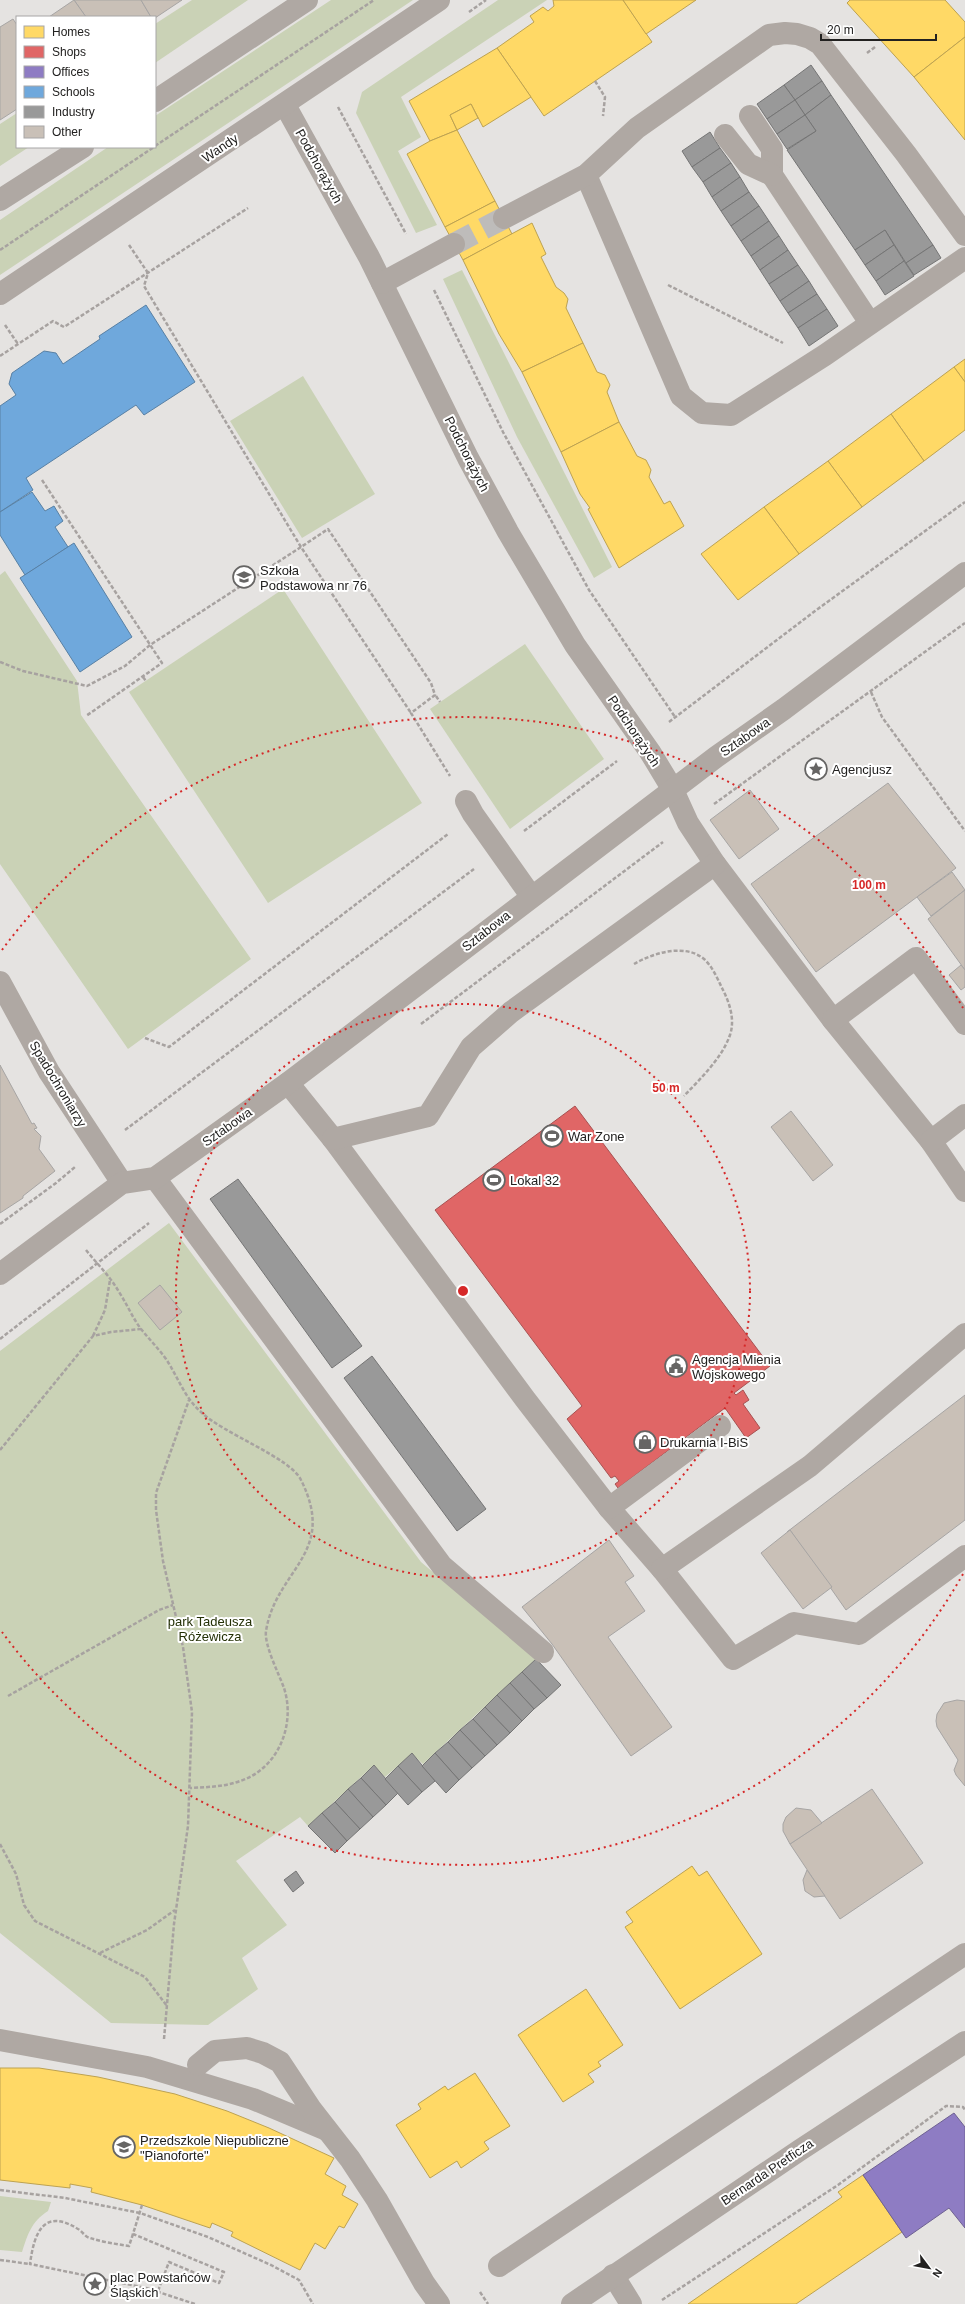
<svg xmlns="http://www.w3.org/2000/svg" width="965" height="2304" font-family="Helvetica,sans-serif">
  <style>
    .green { fill: #cad2b6 }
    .homes { fill: #ffd966; stroke: #bda251 }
    .shops { fill: #e06666; stroke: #a75151 }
    .offices { fill: #8e7cc3; stroke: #6e6192 }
    .schools { fill: #6fa8dc; stroke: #5880a4 }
    .industry { fill: #999; stroke: #757575 }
    .building { fill: #c9c0b7; stroke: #a7a5a4 }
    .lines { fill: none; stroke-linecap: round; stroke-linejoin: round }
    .minor-tunnel { stroke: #bebcba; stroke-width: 22; stroke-dasharray: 22 11; stroke-linecap: butt }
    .path { stroke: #a7a2a0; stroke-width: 2.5; stroke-dasharray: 4 2; stroke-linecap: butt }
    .minor { stroke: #afa8a3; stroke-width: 22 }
    .ring { fill: none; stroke: #d62828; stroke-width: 2; stroke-dasharray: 2 4 }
    .labels { text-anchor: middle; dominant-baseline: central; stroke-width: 4; stroke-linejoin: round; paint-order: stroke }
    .street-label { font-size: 13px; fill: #222120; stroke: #fff }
    .poi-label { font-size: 13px; fill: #222120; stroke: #fff; text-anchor: start }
    .park-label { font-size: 13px; fill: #243006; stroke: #fff }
    .centre { fill: #d62828; stroke: #fff; stroke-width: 2 }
    .ring-label { font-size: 12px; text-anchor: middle; font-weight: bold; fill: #d62828; stroke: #fff; stroke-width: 4; stroke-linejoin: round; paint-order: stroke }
  </style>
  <rect width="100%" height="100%" fill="#e5e3e1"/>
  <g class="green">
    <path d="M192,0H248L155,63V24Z"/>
    <path d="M331,0H413L0,275V220L108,147H155V116Z"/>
    <path d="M498,0H547L401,97L421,137L398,151L437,225L416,233L356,113L362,92Z"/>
    <path d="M17,113V147H29L0,166V124Z"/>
    <path d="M462,270L612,567L594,578L517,437L443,279Z"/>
    <path d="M303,376L375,494L302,538L230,421Z"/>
    <path d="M5,571L77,681L81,715L251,959L128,1049L0,864V575Z"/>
    <path d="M283,589L422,803L268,903L129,692Z"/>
    <path d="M525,644L604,759L510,829L430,709Z"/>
    <path d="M169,1223L421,1562L536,1659L423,1764L412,1754L385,1777L374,1765L308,1826L300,1817L236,1861L287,1925L242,1958L258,1989L208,2025L111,2023L0,1933V1351Z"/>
    <path d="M0,2196L51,2202L48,2211C31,2222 28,2234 22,2252L0,2250Z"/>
  </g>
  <g class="homes">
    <path d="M553,0H623L652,42L544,116L497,48L534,22L530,16L543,7L548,11L554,6Z"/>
    <path d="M623,0H696L646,34Z"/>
    <path d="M850,0H945L965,22V37L914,77L847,3Z"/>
    <path d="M965,37V140L914,77Z"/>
    <path d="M497,48L531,97L483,127L471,104L450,115L457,130L430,141L409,101Z"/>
    <path d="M471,104L478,118L457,130L450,115Z"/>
    <path d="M457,130L495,201L445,227L407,154L430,141Z"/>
    <path d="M495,201L512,234L463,260L445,227Z"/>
    <path d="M532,223L546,254L541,257L556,287L564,293L568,299L566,308L583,343L522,372L499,334L463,260Z"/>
    <path d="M583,343L597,372L605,375L610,385L607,392L619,422L561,452L522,372Z"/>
    <path d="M965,359V382L954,367Z"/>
    <path d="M954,367L965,382V430L924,461L891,414Z"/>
    <path d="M891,414L924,461L862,507L828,461Z"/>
    <path d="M619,422L637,456L646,460L651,470L649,477L664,504L670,501L684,526L619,568L588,509L590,508L580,494L561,452Z"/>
    <path d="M828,461L862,507L799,554L764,507Z"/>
    <path d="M764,507L799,554L738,600L701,554Z"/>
    <path d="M692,1866L699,1876L707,1871L762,1954L680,2009L625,1927L633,1922L626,1912Z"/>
    <path d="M586,1989L623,2045L598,2062L601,2066L588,2074L594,2082L563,2102L518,2035Z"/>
    <path d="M0,2068H39L98,2077L175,2094L227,2111L269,2128L334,2158L325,2174L346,2186L342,2195L358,2204L344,2228L339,2226L325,2249L315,2243L300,2270L231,2236L233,2232L212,2223L210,2228L142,2205L91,2192L92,2188L70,2184V2188L0,2180Z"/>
    <path d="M475,2073L510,2126L484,2142L489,2149L461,2168L457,2161L430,2178L396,2125L421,2109L418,2104L445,2086L448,2090Z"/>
    <path d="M863,2175L902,2232L796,2304H688L842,2197L838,2192Z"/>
  </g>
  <path class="shops" d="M575,1106L770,1366L734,1393L736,1395L743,1390L749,1400L743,1404L760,1428L746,1438L725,1408L618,1488L615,1484L619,1481L615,1476L611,1478L567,1419L582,1406L435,1210Z"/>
  <path class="offices" d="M954,2113L965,2127V2228L949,2208L906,2238L863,2175Z"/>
  <g class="schools">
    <path d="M146,305L195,382L144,415L136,405L26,478L33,490L0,512V406L16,395L9,384L12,373L44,351L56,353L63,364L100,339L99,336Z"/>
    <path d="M32,492L45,511L54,506L63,521L55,527L68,547L25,575L0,535V512Z"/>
    <path d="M74,543L132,637L80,672L20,578Z"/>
  </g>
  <g class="industry">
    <path d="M811,65L822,81L795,100L784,85Z"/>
    <path d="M822,81L831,95L805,115L795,100Z"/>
    <path d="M784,85L795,100L767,119L757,104Z"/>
    <path d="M831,95L933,245L906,263L885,230L855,250L787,150L816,131L805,115Z"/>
    <path d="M795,100L805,115L777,134L767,119Z"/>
    <path d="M805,115L816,131L787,149L777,134Z"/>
    <path d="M710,132L720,148L692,167L682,151Z"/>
    <path d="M720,148L731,163L703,182L692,167Z"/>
    <path d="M731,163L740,177L712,197L703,182Z"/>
    <path d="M740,177L749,192L721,211L712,197Z"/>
    <path d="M749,192L759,206L731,226L721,211Z"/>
    <path d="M759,206L769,221L741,241L731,226Z"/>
    <path d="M769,221L779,236L751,256L741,241Z"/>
    <path d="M885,230L894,245L865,265L855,250Z"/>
    <path d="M779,236L788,250L760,270L751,256Z"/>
    <path d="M894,245L904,261L876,281L865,265Z"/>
    <path d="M933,245L941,258L914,275L906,263Z"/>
    <path d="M788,250L798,265L769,284L760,270Z"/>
    <path d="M904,261L914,276L885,295L876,281Z"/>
    <path d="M798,265L809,281L780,301L769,284Z"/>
    <path d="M809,281L817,294L788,313L780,301Z"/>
    <path d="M817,294L827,309L798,328L788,313Z"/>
    <path d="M827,309L838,326L809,346L798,328Z"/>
    <path d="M238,1179L362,1346L332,1368L210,1199Z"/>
    <path d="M372,1356L486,1509L457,1531L344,1378Z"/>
    <path d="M536,1659L561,1685L547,1698L522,1672Z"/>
    <path d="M522,1672L547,1698L534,1709L510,1683Z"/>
    <path d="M510,1683L534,1709L522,1721L497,1695Z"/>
    <path d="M497,1695L522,1721L510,1733L485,1707Z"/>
    <path d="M485,1707L510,1733L497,1745L473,1719Z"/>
    <path d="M473,1719L497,1745L485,1756L460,1730Z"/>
    <path d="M460,1730L485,1756L472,1768L448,1742Z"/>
    <path d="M448,1742L472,1768L459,1780L435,1753Z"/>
    <path d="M412,1753L435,1781L422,1792L398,1766Z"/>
    <path d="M435,1753L459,1780L446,1793L422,1766Z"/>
    <path d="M374,1765L398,1793L386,1805L361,1778Z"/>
    <path d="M398,1766L422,1792L408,1805L385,1779Z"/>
    <path d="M361,1778L386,1805L373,1817L348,1789Z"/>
    <path d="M348,1789L373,1817L360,1829L335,1802Z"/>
    <path d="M335,1802L360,1829L347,1841L322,1813Z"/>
    <path d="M322,1813L347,1841L335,1853L308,1826Z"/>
    <path d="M296,1871L304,1883L293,1892L284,1880Z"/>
  </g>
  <g class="building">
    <path d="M74,0H141L151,17H86Z"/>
    <path d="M74,0L86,17H49Z"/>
    <path d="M141,0H182L155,18L151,17Z"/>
    <path d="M13,19L17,25V109L0,120V27Z"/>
    <path d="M888,783L956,868L816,972L751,884Z"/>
    <path d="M750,790L779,829L739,859L710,820Z"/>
    <path d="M952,872L965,890L931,916L917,897Z"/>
    <path d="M965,890V970L928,919Z"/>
    <path d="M961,965L965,970V987L961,990L949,975Z"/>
    <path d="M0,1065L32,1124L34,1123L37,1128L34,1129L41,1136L39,1149L55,1171L23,1196V1198L0,1213Z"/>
    <path d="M791,1111L833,1165L813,1181L771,1127Z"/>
    <path d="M160,1285L182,1312L160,1330L138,1303Z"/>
    <path d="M965,1395V1520L846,1610L790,1530L787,1532Z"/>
    <path d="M790,1530L832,1587L803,1609L761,1553Z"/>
    <path d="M609,1540L634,1576L625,1582L645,1611L608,1637L672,1727L631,1756L552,1644L522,1607Z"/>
    <path d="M957,1700L965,1701V1786L956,1775L954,1770L958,1760L937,1727L936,1721L937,1714L944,1703Z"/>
    <path d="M872,1789L923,1863L840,1919L790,1844Z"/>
    <path d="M796,1808L811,1810L822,1823L790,1844L783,1831V1824L786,1817Z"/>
    <path d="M807,1870L825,1896L814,1897L805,1891L803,1880Z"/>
  </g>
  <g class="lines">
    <path class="minor-tunnel" d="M454,244L504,218"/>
    <g class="path">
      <path d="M469,12L486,0"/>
      <path d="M867,53L875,47"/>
      <path d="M595,81L605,97L603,116"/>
      <path d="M338,107L406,234"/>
      <path d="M155,146L374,0"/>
      <path d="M129,245L148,273L144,286L301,547L328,529L431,683L435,695L411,713L450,776"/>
      <path d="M0,250L154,147"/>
      <path d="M668,285L783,343"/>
      <path d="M434,290L503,432L589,590L675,717"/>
      <path d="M5,325L18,344"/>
      <path d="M0,356L53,321L64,327L248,208"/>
      <path d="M42,480L162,663L86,716"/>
      <path d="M0,662L23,671L87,686L125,666L150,645L301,547L411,713"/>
      <path d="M143,677L146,681"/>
      <path d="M871,692L882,717L965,831"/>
      <path d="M436,696L440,702"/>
      <path d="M669,722L815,611L965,502"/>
      <path d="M714,804L965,623"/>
      <path d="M524,831L617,761"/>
      <path d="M634,964C653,953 685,943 704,959C713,967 718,980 723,990C730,1004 735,1020 730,1035C722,1058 701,1078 684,1096"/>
      <path d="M421,1024L663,842"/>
      <path d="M145,1038L169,1047L448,834"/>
      <path d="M125,1130L474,869"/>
      <path d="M0,1224L56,1183L75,1167"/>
      <path d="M86,1250C97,1264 110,1276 119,1292C127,1304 132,1317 141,1329C149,1339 158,1348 166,1359C178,1377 184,1397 201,1412C222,1433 291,1458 301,1480C338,1554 276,1569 266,1631C264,1645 279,1674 284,1688C296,1725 278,1769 240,1781C224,1787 207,1787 190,1788"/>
      <path d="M93,1336L105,1310L110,1280"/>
      <path d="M0,1339L149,1223"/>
      <path d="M0,1450L93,1336L111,1332L141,1329"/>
      <path d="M8,1696L159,1610L173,1605"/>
      <path d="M0,1844L16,1874L24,1905L35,1921L145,1977L167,2006"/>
      <path d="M100,1953L147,1930L175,1910"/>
      <path d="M164,2039L174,1924L188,1826L192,1712L183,1647L163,1561L156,1510V1493L189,1400"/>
      <path d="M0,2190L65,2198L140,2213L208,2237L271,2265L299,2280L313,2304"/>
      <path d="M142,2205L133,2234L224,2272L219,2283L169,2262L158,2291"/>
      <path d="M133,2234L129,2246C116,2244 102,2242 90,2238C85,2237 82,2231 78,2229C43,2207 34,2234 30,2264L146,2288L195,2304"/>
      <path d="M0,2260L30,2264"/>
      <path d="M480,2292L488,2304"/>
      <path d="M662,2300L838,2185L946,2106L963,2107L965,2110"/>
    </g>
    <g class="minor">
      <path d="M155,101L307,0"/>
      <path d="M285,105L369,257L468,458L508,532L575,645L650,752L673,790L688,823L715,864L833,1020L931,1141L965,1191"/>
      <path d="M750,116L772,149V175L870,323"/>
      <path d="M725,135L748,164L772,175"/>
      <path d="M586,175L681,396L702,413L731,415L825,355L965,258"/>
      <path d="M0,200L83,147"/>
      <path d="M504,218L586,175L637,128L769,35L785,33L797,34L810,38L820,44L906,154L965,235"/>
      <path d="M382,283L454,244"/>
      <path d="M0,294L439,0"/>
      <path d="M466,801L473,814L531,896"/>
      <path d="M0,982L49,1072L122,1183"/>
      <path d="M833,1020L916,958L965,1024"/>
      <path d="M288,1083L333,1139L525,1399L609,1508L662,1569L733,1659L794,1623L859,1634L965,1556"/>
      <path d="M333,1139L428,1116L471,1047L511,1012L715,864"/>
      <path d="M931,1141L965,1115"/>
      <path d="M155,1178L442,1566L543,1652"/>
      <path d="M0,1274L122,1183L155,1178L288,1083L716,757L784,709L965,573"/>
      <path d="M609,1508L720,1426"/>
      <path d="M662,1569L810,1466L965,1334"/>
      <path d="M0,2040L147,2067L253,2099L327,2130"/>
      <path d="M198,2065L215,2051L247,2048L263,2053L280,2062L311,2109L350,2159L377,2200L424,2283L439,2304"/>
      <path d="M499,2266L965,1954"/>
      <path d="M613,2275L631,2304"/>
      <path d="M572,2304L800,2150L965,2042"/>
    </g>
  </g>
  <g class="ring">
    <circle cx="463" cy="1291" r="287"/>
    <path d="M963 1574A574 574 0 0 1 2 1632M2 950A574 574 0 0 1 963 1008"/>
  </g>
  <defs>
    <g id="school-ring" transform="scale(1.15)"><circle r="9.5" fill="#fff" stroke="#666564" stroke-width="1.5"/><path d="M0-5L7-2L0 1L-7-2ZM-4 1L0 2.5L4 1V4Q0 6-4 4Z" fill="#666564"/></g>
    <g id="sight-ring" transform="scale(1.15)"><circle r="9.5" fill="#fff" stroke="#666564" stroke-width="1.5"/><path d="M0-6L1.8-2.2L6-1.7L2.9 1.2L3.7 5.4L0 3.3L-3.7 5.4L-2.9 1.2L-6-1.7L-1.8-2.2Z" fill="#666564"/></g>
    <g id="stadium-ring" transform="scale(1.15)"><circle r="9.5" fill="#fff" stroke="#666564" stroke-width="1.5"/><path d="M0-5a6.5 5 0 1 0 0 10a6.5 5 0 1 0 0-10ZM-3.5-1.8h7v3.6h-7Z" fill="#666564"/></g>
    <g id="civic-ring" transform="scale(1.15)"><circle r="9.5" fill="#fff" stroke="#666564" stroke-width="1.5"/><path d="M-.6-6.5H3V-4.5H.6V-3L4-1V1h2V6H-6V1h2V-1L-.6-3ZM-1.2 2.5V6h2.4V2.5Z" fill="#666564"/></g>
    <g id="shop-ring" transform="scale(1.15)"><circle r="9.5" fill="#fff" stroke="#666564" stroke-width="1.5"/><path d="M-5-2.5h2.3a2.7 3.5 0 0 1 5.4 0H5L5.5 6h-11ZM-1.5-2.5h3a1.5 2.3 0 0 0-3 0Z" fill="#666564"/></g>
  </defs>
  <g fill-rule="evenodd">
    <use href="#school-ring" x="244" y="577"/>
    <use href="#sight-ring" x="816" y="769"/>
    <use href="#stadium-ring" x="552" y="1136"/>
    <use href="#stadium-ring" x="494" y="1180"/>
    <use href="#civic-ring" x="676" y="1366"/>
    <use href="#shop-ring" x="645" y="1442"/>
    <use href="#school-ring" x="124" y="2147"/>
    <use href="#sight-ring" x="95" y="2284"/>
  </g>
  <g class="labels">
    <g class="street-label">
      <text transform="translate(220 148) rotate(-34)">Wandy</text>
      <text transform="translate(319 166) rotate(61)">Podchorążych</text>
      <text transform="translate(467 454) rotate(63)">Podchorążych</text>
      <text transform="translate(634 731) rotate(56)">Podchorążych</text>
      <text transform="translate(745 737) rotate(-35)">Sztabowa</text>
      <text transform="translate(486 931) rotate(-38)">Sztabowa</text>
      <text transform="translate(58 1084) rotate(59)">Spadochroniarzy</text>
      <text transform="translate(227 1127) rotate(-35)">Sztabowa</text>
      <text transform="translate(767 2172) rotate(-34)">Bernarda Pretficza</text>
    </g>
    <g class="poi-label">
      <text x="260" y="570">Szkoła<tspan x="260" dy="15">Podstawowa nr 76</tspan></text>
      <text x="832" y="769">Agencjusz</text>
      <text x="568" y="1136">War Zone</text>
      <text x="510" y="1180">Lokal 32</text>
      <text x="692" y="1359">Agencja Mienia<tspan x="692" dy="15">Wojskowego</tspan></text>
      <text x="660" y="1442">Drukarnia I-BiS</text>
      <text x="140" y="2140">Przedszkole Niepubliczne<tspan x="140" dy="15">"Pianoforte"</tspan></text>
      <text x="110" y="2277">plac Powstańców<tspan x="110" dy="15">Śląskich</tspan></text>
    </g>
    <g class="park-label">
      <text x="210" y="1621">park Tadeusza<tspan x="210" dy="15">Różewicza</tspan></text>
    </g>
  </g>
  <circle cx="463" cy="1291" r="6" class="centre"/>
  <g class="ring-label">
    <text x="869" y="889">100 m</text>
    <text x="666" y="1092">50 m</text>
  </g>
  <rect x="16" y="16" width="140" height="132" fill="#ffffff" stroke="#a7a6a6"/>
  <rect x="24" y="26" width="20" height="12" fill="#ffd966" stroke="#a7a6a6"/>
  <text x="52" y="36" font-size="12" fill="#222120">Homes</text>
  <rect x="24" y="46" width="20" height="12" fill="#e06666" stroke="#a7a6a6"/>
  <text x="52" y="56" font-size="12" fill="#222120">Shops</text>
  <rect x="24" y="66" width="20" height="12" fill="#8e7cc3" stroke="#a7a6a6"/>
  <text x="52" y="76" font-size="12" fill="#222120">Offices</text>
  <rect x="24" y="86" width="20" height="12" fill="#6fa8dc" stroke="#a7a6a6"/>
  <text x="52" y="96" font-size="12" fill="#222120">Schools</text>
  <rect x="24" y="106" width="20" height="12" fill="#999999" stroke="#a7a6a6"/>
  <text x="52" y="116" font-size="12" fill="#222120">Industry</text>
  <rect x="24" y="126" width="20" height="12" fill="#c9c0b7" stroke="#a7a6a6"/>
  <text x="52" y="136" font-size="12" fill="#222120">Other</text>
  <g transform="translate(929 2268) rotate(122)" stroke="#ffffff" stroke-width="3" paint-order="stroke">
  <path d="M0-3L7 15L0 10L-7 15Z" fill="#222120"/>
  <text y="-6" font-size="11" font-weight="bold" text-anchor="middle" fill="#222120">N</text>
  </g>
  <path d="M821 34v6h115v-6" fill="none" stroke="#222120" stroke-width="2"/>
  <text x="827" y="34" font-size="12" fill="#222120" stroke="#ffffff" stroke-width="3" paint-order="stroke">20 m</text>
</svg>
